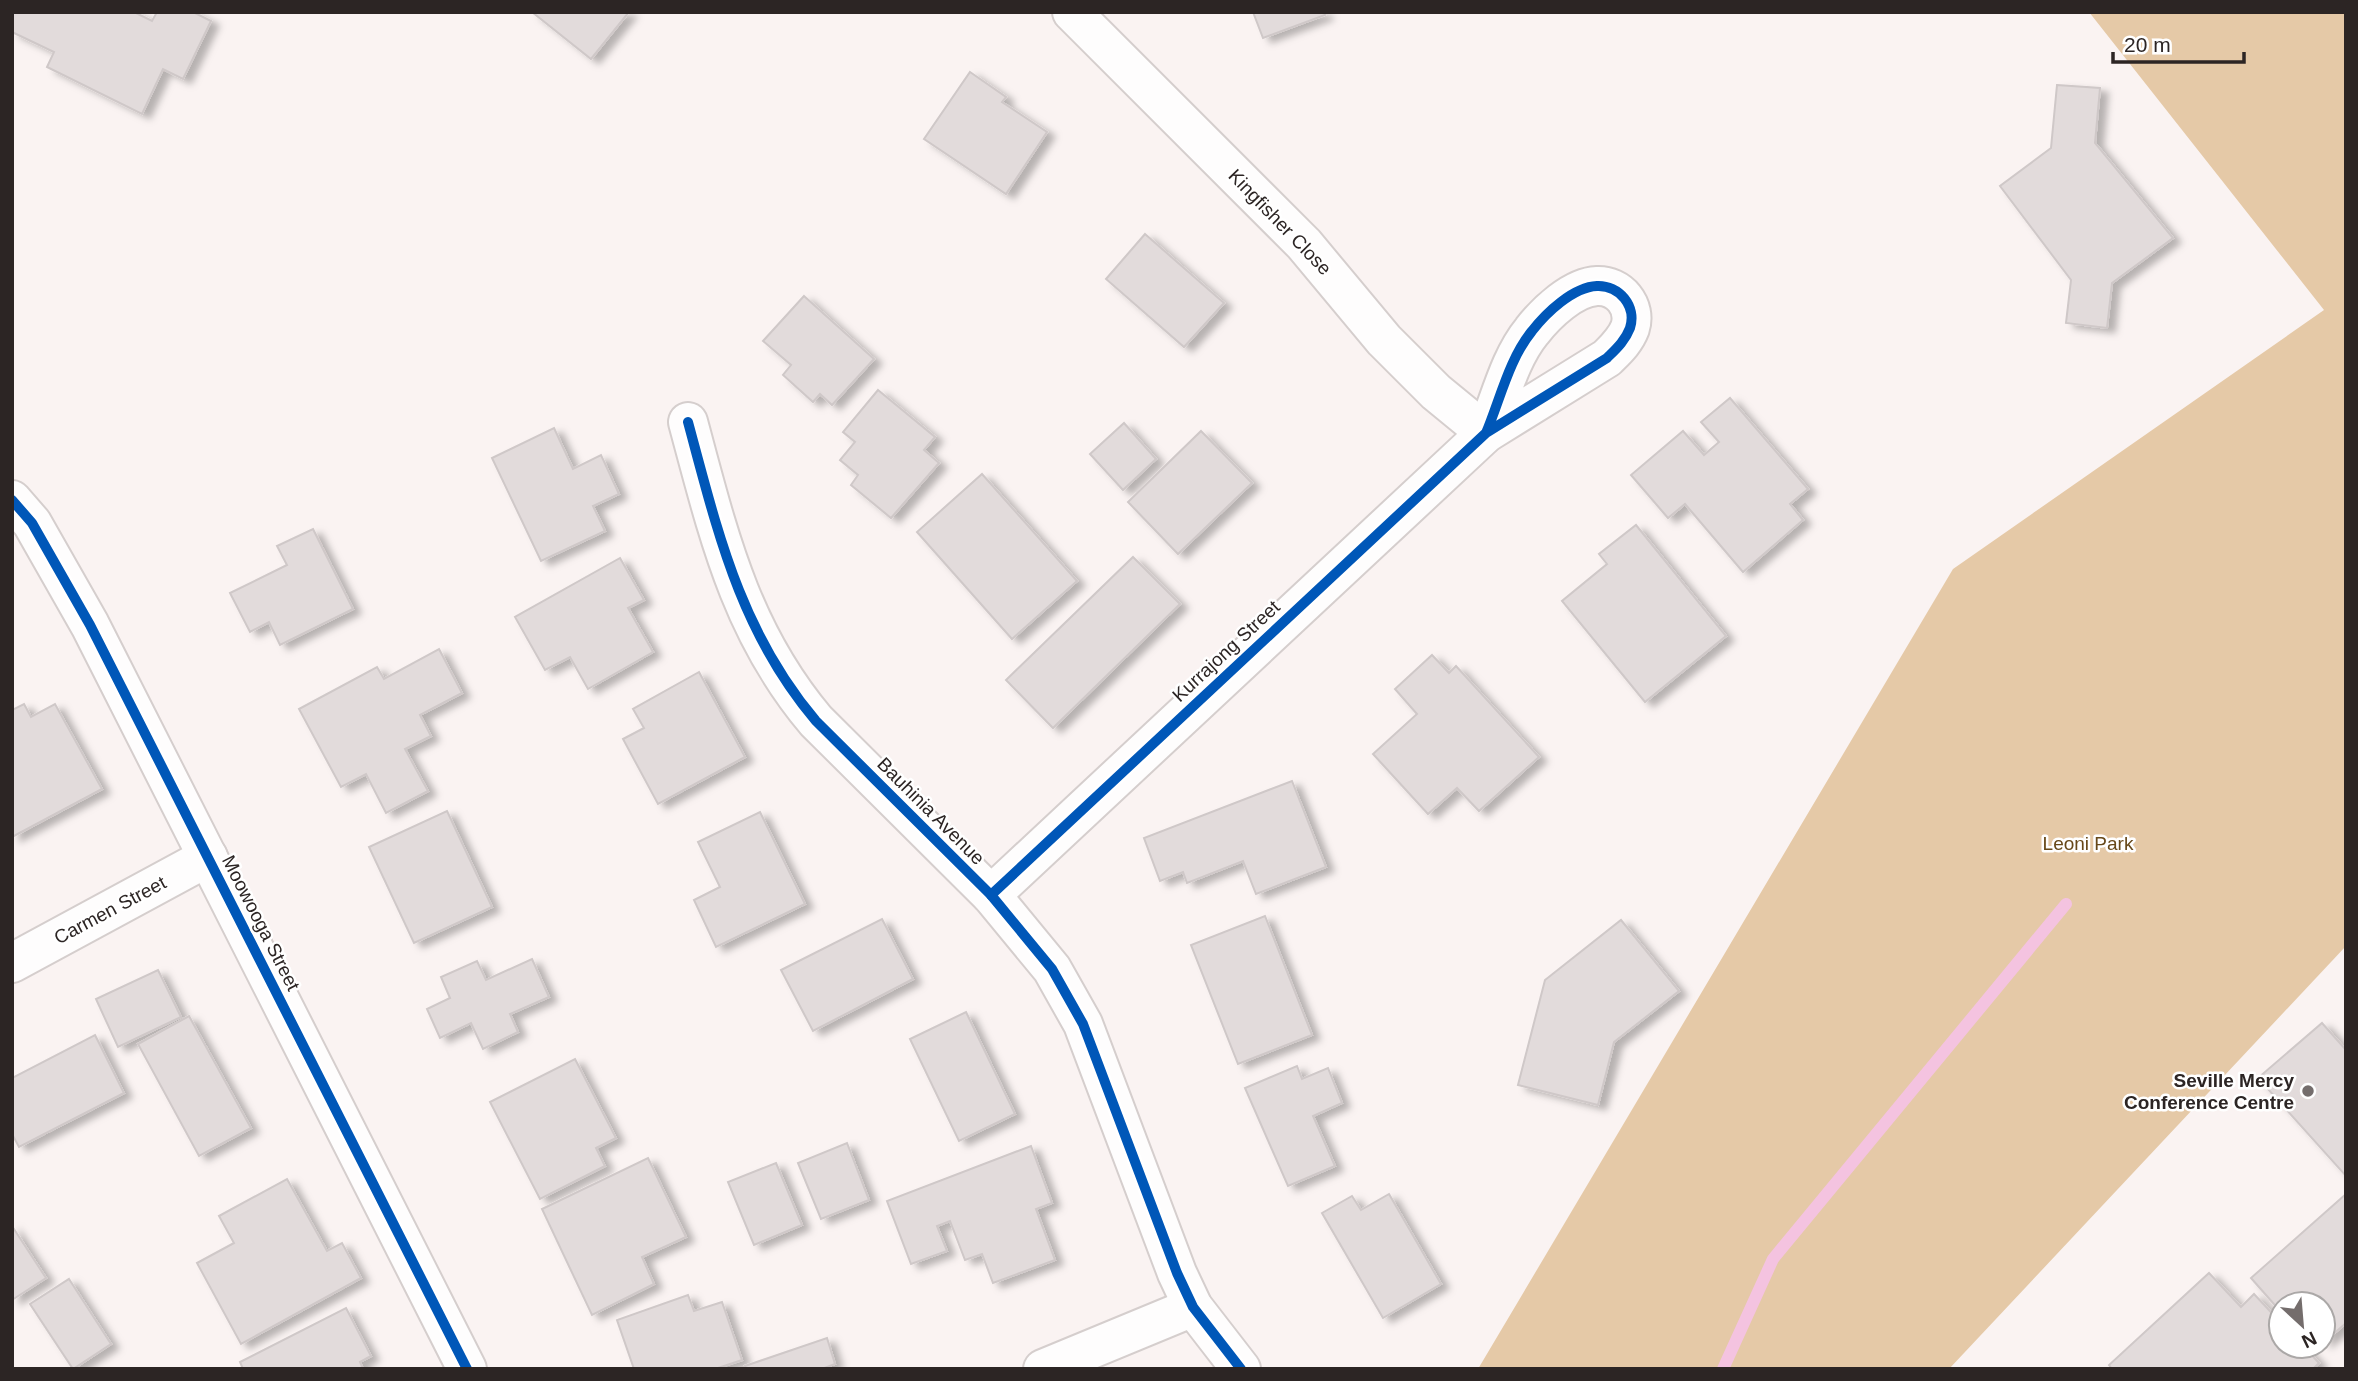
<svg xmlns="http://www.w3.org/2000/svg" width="2358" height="1381" font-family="Arial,sans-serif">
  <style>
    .forest { fill: #e5c9a7 }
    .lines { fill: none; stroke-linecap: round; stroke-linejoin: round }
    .stream { stroke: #f4c3e0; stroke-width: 12 }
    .building { fill: #e2dbdb; stroke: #cfc8c8; stroke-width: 2; filter: url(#shadow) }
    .minor-casing { stroke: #d5cecd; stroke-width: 42 }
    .minor { stroke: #fefdfd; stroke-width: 38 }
    .cycleway-casing { stroke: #fff; stroke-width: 15 }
    .cycleway { stroke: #0057b8; stroke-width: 10 }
    .poi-dot { fill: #746d6c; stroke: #fff; stroke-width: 2.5 }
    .labels { text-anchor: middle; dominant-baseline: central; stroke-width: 5; stroke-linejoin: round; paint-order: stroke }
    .street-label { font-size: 19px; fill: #2c2524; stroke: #fff }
    .park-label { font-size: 19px; fill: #674819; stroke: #fff }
    .poi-label { font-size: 19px; font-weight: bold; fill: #2c2524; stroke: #fff; text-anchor: end }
  </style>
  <defs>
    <filter id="shadow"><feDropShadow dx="8" dy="4.5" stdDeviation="3.5" flood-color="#0004"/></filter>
  </defs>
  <rect width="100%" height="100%" fill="#faf3f2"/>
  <path class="forest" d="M2089,12H2346V946L1949,1369H1478L1953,569L2324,310Z"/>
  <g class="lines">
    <path class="stream" d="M1723,1369L1773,1259L2066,904"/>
  </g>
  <g class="building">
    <path d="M12,12H134L152,21L157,12H193L211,21L183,79L163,69L142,114L47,67L54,52L12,32Z"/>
    <path d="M532,12H629L591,59Z"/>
    <path d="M1253,12H1324L1325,15L1263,38Z"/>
    <path d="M970,72L1006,97L1002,102L1047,132L1006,194L924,139Z"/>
    <path d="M2057,85L2100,88L2095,143L2173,238L2112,283L2107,328L2066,323L2071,280L2000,186L2051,148Z"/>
    <path d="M1145,234L1224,303L1184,347L1106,279Z"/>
    <path d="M804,296L874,359L832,405L820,394L813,402L783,375L791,365L763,341Z"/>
    <path d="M878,390L935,437L924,450L939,463L891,518L851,485L858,475L840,460L855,442L843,432Z"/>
    <path d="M1730,398L1808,489L1790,504L1803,520L1743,572L1685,504L1668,518L1631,475L1683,431L1704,455L1719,442L1701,422Z"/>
    <path d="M1124,423L1156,459L1123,490L1090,454Z"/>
    <path d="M554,428L573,469L601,455L619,494L593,506L605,531L541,561L492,458Z"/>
    <path d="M1201,431L1252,483L1178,554L1128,502Z"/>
    <path d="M982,474L1077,581L1012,639L917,532Z"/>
    <path d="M1636,525L1726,636L1645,702L1562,601L1607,564L1599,554Z"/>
    <path d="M313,529L353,609L280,645L269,622L250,632L230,593L287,565L277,546Z"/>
    <path d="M1133,557L1180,604L1053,728L1006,680Z"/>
    <path d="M620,558L644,600L628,608L653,652L588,689L570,657L545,670L515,617Z"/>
    <path d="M439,649L462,693L420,715L431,736L405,749L428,791L386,813L366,774L341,787L299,709L377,667L384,679Z"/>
    <path d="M1432,655L1449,673L1456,666L1539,757L1479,811L1457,788L1428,814L1373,754L1417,714L1395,689Z"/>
    <path d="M699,672L745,757L658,804L623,739L644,728L633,709Z"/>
    <path d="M24,704L31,717L55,704L102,789L12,837V710Z"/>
    <path d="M1292,781L1326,867L1256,894L1243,861L1187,883L1183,872L1160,881L1144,838Z"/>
    <path d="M447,811L492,907L414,943L369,847Z"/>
    <path d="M760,812L805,904L716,947L694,900L720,887L698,842Z"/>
    <path d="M1265,916L1312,1035L1238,1064L1191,945Z"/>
    <path d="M882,919L913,979L813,1031L781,970Z"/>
    <path d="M1621,920L1679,991L1614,1042L1598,1105L1518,1085L1545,980Z"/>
    <path d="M532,959L549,997L510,1014L518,1032L483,1049L471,1023L440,1038L427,1009L450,998L441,977L477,961L486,980Z"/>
    <path d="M158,970L181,1017L118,1047L96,999Z"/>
    <path d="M966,1012L1015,1114L959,1141L910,1039Z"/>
    <path d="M189,1016L251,1128L199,1156L138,1044Z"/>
    <path d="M2322,1023L2346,1050V1176L2258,1078Z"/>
    <path d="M95,1035L124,1093L19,1147L12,1134V1078Z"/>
    <path d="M575,1059L616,1138L596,1148L605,1166L540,1199L490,1102Z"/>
    <path d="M1297,1066L1302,1079L1328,1068L1342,1103L1313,1116L1335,1166L1288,1186L1245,1088Z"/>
    <path d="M847,1143L869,1200L821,1219L798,1163Z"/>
    <path d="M1031,1146L1052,1203L1036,1209L1055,1260L993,1283L982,1254L965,1260L950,1221L937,1226L947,1251L911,1264L887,1201Z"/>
    <path d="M648,1158L686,1237L642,1257L654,1284L592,1315L542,1209Z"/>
    <path d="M776,1163L802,1225L754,1245L728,1182Z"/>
    <path d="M287,1179L327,1251L342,1243L361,1278L241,1344L197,1263L234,1243L219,1216Z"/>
    <path d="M1389,1194L1441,1284L1383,1318L1322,1213L1352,1196L1361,1210Z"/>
    <path d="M2346,1194V1323L2323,1343V1304H2281V1312L2251,1278Z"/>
    <path d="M12,1226L46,1278L12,1300Z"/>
    <path d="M2209,1273L2241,1307L2254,1294L2281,1323V1346H2303L2319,1363L2313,1369H2112L2109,1365Z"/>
    <path d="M69,1279L111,1344L73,1369L30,1304Z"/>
    <path d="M688,1295L694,1311L722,1302L742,1360L715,1369H634L617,1320Z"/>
    <path d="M346,1308L371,1356L360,1362L363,1369H243L240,1362Z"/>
    <path d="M827,1338L835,1364L822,1369H746L745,1366Z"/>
  </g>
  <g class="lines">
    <g class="minor-casing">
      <g id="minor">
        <path d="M1072,12L1304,244L1384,340L1436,392L1486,433"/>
        <path d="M688,422C718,533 740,631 816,721L991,895L1052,969L1083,1024L1177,1273L1193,1307L1241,1369"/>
        <path d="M12,500L32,523L90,625L467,1369"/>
        <path d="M991,895L1486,433L1607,358C1616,349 1625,341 1630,328C1637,306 1619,285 1597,286C1573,287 1546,313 1532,331C1509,359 1500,400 1486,433"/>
        <path d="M12,963L208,857"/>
        <path d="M1043,1369L1193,1307"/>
      </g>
    </g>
    <use href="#minor" class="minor"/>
    <g class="cycleway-casing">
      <g id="cycleway">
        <path d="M688,422C718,533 740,631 816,721L991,895L1052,969L1083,1024L1177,1273L1193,1307L1241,1369"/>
        <path d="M12,500L32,523L90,625L467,1369"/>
        <path d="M991,895L1486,433L1607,358C1616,349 1625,341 1630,328C1637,306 1619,285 1597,286C1573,287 1546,313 1532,331C1509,359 1500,400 1486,433"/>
      </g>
    </g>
    <use href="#cycleway" class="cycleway"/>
  </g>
  <circle class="poi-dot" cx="2308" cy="1091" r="7"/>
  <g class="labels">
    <g class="street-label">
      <text transform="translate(1280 222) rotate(46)">Kingfisher Close</text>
      <text transform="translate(1226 651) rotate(-43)">Kurrajong Street</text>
      <text transform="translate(931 811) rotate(45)">Bauhinia Avenue</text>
      <text transform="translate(110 910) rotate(-28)">Carmen Street</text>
      <text transform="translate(261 923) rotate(63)">Moowooga Street</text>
    </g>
    <g class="park-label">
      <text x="2088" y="843">Leoni Park</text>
    </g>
    <g class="poi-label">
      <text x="2294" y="1080">Seville Mercy<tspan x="2294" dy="22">Conference Centre</tspan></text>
    </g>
  </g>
  <rect width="2358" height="1381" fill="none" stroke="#2c2524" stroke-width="28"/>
  <g transform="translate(2302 1325) rotate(154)"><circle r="33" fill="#ffffff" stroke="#aba8a7" stroke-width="2"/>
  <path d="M0-5L12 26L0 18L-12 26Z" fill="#746d6c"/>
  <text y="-10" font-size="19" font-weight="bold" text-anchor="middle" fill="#2c2524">N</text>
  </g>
  <path d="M2113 52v10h131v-10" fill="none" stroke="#2c2524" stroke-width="3.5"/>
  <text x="2124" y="52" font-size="21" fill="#2c2524" stroke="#ffffff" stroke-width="5" paint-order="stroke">20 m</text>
</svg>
